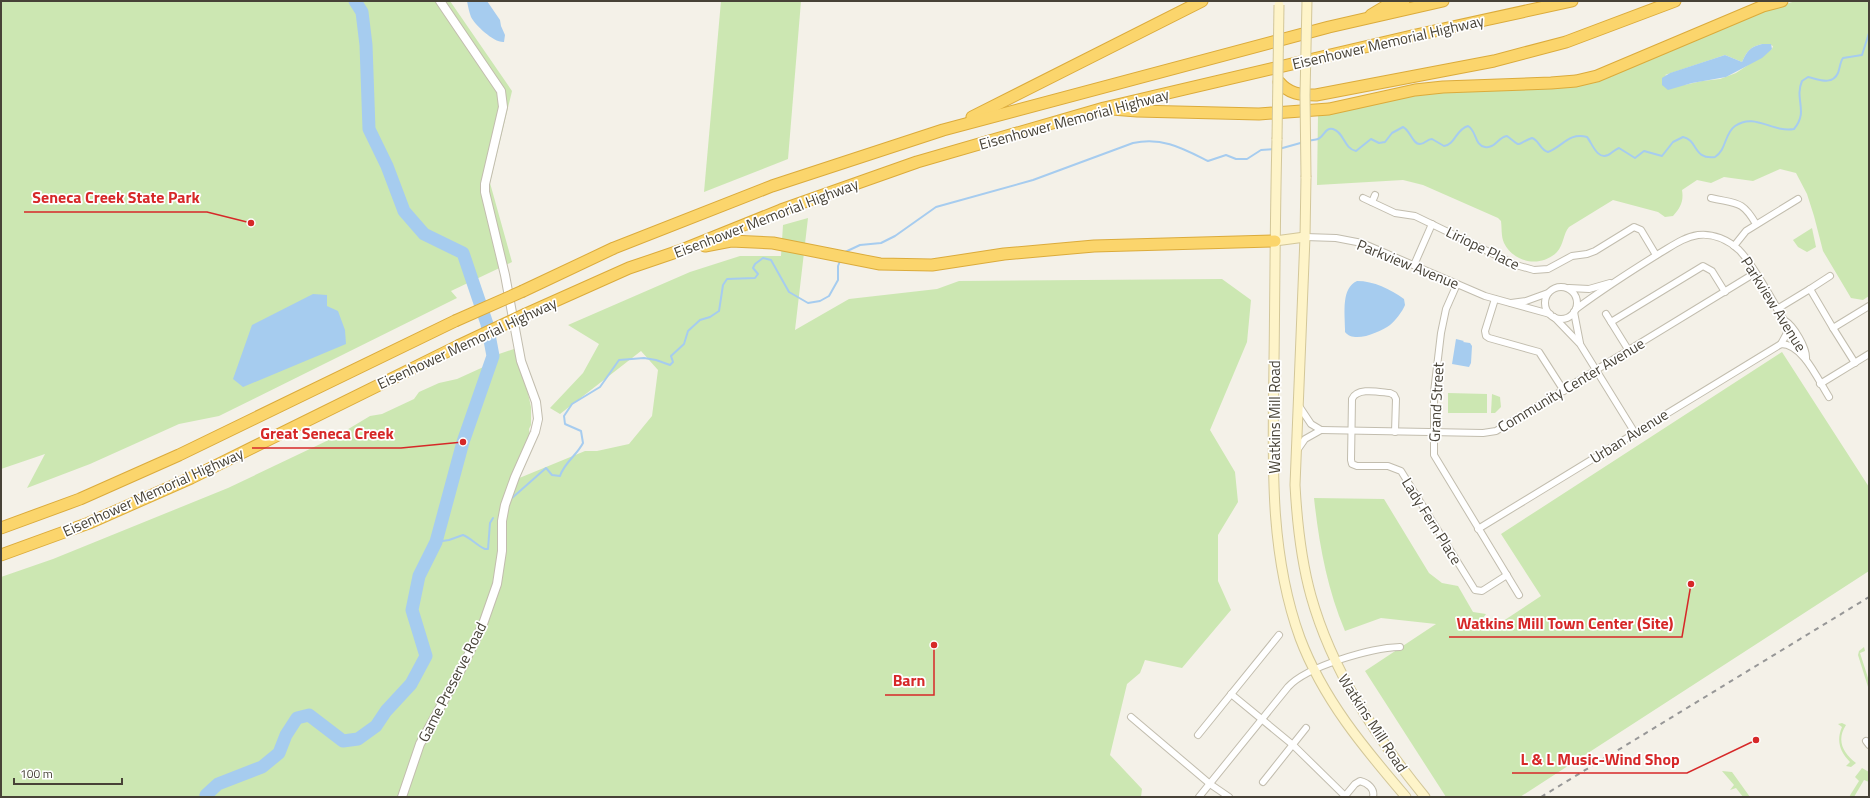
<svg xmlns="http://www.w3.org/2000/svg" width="1870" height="798" font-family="'Titillium Web',sans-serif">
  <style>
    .green { fill: #cce7b2; fill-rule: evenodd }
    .water { fill: #a6ccef }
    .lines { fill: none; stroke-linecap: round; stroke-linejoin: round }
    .stream { stroke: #a6ccef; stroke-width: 2 }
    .river { stroke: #a6ccef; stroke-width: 13 }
    .minor-casing { stroke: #c2bdae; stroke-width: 8 }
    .tertiary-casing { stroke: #c2bdae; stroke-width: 10 }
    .secondary-casing { stroke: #d3c799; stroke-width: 11 }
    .motorway-casing { stroke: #dbab3b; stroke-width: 13 }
    .minor { stroke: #fff; stroke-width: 6 }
    .tertiary { stroke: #fff; stroke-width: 8 }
    .secondary { stroke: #fef4c9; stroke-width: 9 }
    .motorway { stroke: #fbd56c; stroke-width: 11 }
    .rail { stroke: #979797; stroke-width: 2; stroke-dasharray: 5 5; stroke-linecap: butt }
    .secondary-bridge-casing { stroke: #d3c799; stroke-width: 11; stroke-linecap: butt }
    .motorway-bridge-casing { stroke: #dbab3b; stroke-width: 13; stroke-linecap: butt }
    .secondary-bridge { stroke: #fef4c9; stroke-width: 9 }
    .motorway-bridge { stroke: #fbd56c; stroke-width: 11 }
    .labels { text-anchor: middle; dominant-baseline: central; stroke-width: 3.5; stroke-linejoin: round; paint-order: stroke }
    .street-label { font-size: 15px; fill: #474237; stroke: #fff }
    .leader { fill: none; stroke: #d62828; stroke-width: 1.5 }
    .callout-dot { fill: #d62828; stroke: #fff; stroke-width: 1.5 }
    .callout-label { font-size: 16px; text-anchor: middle; font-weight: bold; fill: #d62828; stroke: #fff; stroke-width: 3.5; stroke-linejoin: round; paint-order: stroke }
  </style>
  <rect width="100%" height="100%" fill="#f4f1e8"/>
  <g class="green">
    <path d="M1,1H450L512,91L490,183L512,262L451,291L457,298L219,416L179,424L90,464L27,488L45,454L1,469Z"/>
    <path d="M721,1H801L788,159L704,192Z"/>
    <path d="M1796,1H1869V296L1863,300L1851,298L1823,251L1814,216L1807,194L1796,173L1780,169L1753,181L1724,177L1711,183L1697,180L1682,190C1684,202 1680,208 1673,216L1665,217L1658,212L1613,200L1569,227C1563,234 1564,244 1557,252C1541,268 1514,263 1504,243C1501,236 1502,229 1501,221L1498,218L1423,185L1403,180L1317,185L1318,115L1433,91L1556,87L1675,46L1778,6ZM1762,44H1768L1773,46L1772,49L1736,73L1720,79L1702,81L1684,85L1665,75L1725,55L1742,62C1747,51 1750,47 1762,44Z"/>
    <path d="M808,218L795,330L849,299L937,289L959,281L1222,279L1251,300L1247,342L1210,430L1235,472L1238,502L1218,535V581L1231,610L1182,668L1145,660L1140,673L1127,684L1110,755L1142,789L1141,797H1V577L53,559L228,488L335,437L370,416L382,414L414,399L419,392L439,383L457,379L490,364L493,356L514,349L515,353L519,352L531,407V425L529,429L530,438L512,481L585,451H597L629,444L652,416L658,370L641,351L560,414L550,408L583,373L599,344L568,325L690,272L740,256H781L783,225Z"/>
    <path d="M1812,228L1816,247L1807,252L1798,247L1793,240Z"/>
    <path d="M1782,352L1869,487V571L1520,797H1446L1365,671L1436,624L1381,618L1345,631C1327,588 1319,544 1314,498L1384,499L1429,573L1442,583L1458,586L1473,612L1486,614L1477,626L1466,625L1488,631L1541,596L1501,534Z"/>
    <path d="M1448,393L1487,394V413H1448Z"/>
    <path d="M1492,394L1500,397L1501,407L1495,413H1491Z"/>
    <path d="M1864,647L1865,651L1860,653L1869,681V690L1858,655L1859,651Z"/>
    <path d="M1842,723L1846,725C1836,740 1843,753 1856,763L1851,767L1846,766L1850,762C1840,752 1836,741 1842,727L1838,724Z"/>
    <path d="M1862,768L1869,772V782L1864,780L1854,797H1849L1859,781L1855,777Z"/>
    <path d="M1722,771L1732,772L1750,797H1743L1736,788L1730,790L1734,785Z"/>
  </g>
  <g class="water">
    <path d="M467,1H487L500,20L501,26L505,35L504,42C494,43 475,25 471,17C469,12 468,6 467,1Z"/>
    <path d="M1762,44H1771L1772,49L1762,58L1726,77L1692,83L1668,90L1662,85V78L1670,73L1725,55L1742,62C1747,51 1750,47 1762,44Z"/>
    <path d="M1357,281C1374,281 1390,289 1404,299L1405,305C1402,312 1396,320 1390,325C1380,332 1354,344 1345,332V329C1345,313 1341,288 1357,281Z"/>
    <path d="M313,294L327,295V306L338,311L345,330L346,344L243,387L233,379L252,325Z"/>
    <path d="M1456,339L1464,341L1463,342L1470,343L1472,346L1471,363L1469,367L1452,364Z"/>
  </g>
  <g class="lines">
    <g class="stream">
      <path d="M1308,141C1311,140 1315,140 1318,139C1324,137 1325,127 1333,129C1344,132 1344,149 1356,151L1371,139L1379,143L1385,142L1392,133L1403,127C1410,130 1413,145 1420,144C1425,144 1427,139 1432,139L1444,146C1455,145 1456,129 1468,126C1477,131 1474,145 1485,147C1495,149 1498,137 1507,136C1523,148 1514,145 1532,138C1539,140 1540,150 1548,152C1562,147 1569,132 1587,137C1592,143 1597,160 1608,155C1612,153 1614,150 1619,148L1635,158L1644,151L1662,156L1673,142L1683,137C1698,140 1693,160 1715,157C1727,149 1724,134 1735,126C1755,112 1772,133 1794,129C1809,111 1794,100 1802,81L1808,77C1818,79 1832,86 1838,73C1840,68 1840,62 1843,58L1862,55L1869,33"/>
      <path d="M1279,149L1304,142"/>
      <path d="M843,253L860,245L881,243L895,236L936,207L1033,180L1133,143C1163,137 1182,148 1208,161L1226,155L1236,159H1247L1261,150L1275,149"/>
      <path d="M512,498L546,468L552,475L560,476C564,463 577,455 583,443L581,431L565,424L564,416L572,404L600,387L619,360L644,358L656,360L670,365L673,362L671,356L684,344L688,331L700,320L710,317L719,311L723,285L727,279L755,278L758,274L753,268L755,264L763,258L771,260L789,292L808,303L820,301L829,296L838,280V266L840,261"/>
      <path d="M436,542L449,540L463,535C471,538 476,545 485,549H488L490,523L493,518"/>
    </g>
    <path class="river" d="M207,797L206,795L218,784L262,767L279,753L286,735L297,718L309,715L343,741L358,739L376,726L386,711L411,684L426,656L412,610L419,576L436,542L463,442L493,356L487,324L463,253L424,234L404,211L387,166L369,129L366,45L362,12L355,1"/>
    <g class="minor-casing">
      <g id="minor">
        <path d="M1363,198L1395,213L1415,216L1516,265L1534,270L1548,269L1572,256L1587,254L1595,251L1634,227L1641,230L1656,255"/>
        <path d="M1711,198C1737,204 1742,200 1756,224"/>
        <path d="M1372,202L1375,195"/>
        <path d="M1305,237L1336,238L1362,243L1485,296L1550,314"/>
        <path d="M1734,246L1746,231L1798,199"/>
        <path d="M1414,265L1432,224"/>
        <path d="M1457,284L1446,309L1441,333L1434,392V455L1519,595"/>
        <circle cx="1561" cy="303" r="16"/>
        <path d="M1569,288L1589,289L1610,283"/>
        <path d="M1810,289L1830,276"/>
        <path d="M1495,299L1485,331L1486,336L1489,338L1539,352L1564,391"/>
        <path d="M1511,303L1526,301L1548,293"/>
        <path d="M1576,309C1603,289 1631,271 1660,253C1672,246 1684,237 1698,235C1713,233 1728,240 1739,250C1754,265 1772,300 1784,320C1794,326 1807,348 1806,359"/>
        <path d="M1777,309L1810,289L1833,328L1869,306"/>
        <path d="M1574,312L1580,343"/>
        <path d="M1606,314L1629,351"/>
        <path d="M1554,317L1580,344L1635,433"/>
        <path d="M1611,322L1703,266L1712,271L1725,292"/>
        <path d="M1833,328L1855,363"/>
        <path d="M1781,344L1787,333L1784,321"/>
        <path d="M1820,384L1869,354"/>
        <path d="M1321,430L1483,433L1496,431L1755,273"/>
        <path d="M1395,432L1396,399L1394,395L1390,393C1379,392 1357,387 1352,399L1351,460L1352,464L1357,466H1388L1401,471L1475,590L1482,591L1507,575"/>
        <path d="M1298,449L1305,439L1321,430L1311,424L1299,406"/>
        <path d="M1478,529L1781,344C1803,344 1818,380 1829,397"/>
        <path d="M1231,694L1293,745L1346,797"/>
        <path d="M1131,717L1210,784L1229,797"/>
        <path d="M1198,735L1279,635"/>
        <path d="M1866,741L1869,745"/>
        <path d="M1263,782L1306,728"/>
        <path d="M1345,796L1355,784L1360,781C1368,783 1375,789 1373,797"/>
        <path d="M1199,797L1288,687C1307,666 1371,648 1400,647"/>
      </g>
    </g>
    <g class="tertiary-casing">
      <path id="tertiary" d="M402,797L420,744L464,664L483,624L497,584L502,551V521L505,505L515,477L535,432L538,419L536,402L521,361L505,275L485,192V184L503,107L501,91L440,1"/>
    </g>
    <g class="secondary-casing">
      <g id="secondary">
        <path d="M1277,139C1275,214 1275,288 1274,362C1273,455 1268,550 1300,638C1323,699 1364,748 1406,797"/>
        <path d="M1306,177L1305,237L1295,485C1297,522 1301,560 1311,596C1332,671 1376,737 1425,797"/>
        <path d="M1275,241L1305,237"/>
      </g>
    </g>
    <g class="motorway-casing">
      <g id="motorway">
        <path d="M1371,15L1386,6L1404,1"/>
        <path d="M1279,82C1289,94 1300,95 1316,95L1494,61L1566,42L1675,1"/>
        <path d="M1112,109L1137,111L1259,114L1329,109L1415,90L1443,87L1551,83L1576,81L1597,76L1763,6L1782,1"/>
        <path d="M972,117L1202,1"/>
        <path d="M705,246L731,241L773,243L880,264L932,265L1004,254L1094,246L1275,241"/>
        <path d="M523,291L614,248L772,186L943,130L1329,27L1443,1"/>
        <path d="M526,314L629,268L679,251L781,210L917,162L1104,108L1416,35L1572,1"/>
        <path d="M1,528L80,499L179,455L455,321"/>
        <path d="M1,555L89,523L191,478L458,346"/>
      </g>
    </g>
    <use href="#minor" class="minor"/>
    <use href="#tertiary" class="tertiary"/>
    <use href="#secondary" class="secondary"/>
    <use href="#motorway" class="motorway"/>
    <path class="rail" d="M1541,797L1869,597"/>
    <g class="secondary-bridge-casing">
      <g id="secondary-bridge">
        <path d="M1277,139L1279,5"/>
        <path d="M1306,177L1305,95L1307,1"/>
      </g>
    </g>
    <g class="motorway-bridge-casing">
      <g id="motorway-bridge">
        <path d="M455,321L523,291"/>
        <path d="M458,346L526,314"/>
      </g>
    </g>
    <use href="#secondary-bridge" class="secondary-bridge"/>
    <use href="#motorway-bridge" class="motorway-bridge"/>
  </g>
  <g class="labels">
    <g class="street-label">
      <text transform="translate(1388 42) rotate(-13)">Eisenhower Memorial Highway</text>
      <text transform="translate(1074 119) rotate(-15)">Eisenhower Memorial Highway</text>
      <text transform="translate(766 218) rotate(-21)">Eisenhower Memorial Highway</text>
      <text transform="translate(1483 248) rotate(26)">Liriope Place</text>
      <text transform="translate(1408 264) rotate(22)">Parkview Avenue</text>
      <text transform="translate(1774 304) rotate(58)">Parkview Avenue</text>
      <text transform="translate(467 343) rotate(-25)">Eisenhower Memorial Highway</text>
      <text transform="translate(1571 385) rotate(-31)">Community Center Avenue</text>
      <text transform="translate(1436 402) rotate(-87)">Grand Street</text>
      <text transform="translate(1274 417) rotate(-90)">Watkins Mill Road</text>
      <text transform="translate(1629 436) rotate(-32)">Urban Avenue</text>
      <text transform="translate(153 492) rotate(-24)">Eisenhower Memorial Highway</text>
      <text transform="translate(1432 521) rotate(58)">Lady Fern Place</text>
      <text transform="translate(452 682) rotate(-63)">Game Preserve Road</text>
      <text transform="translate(1373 723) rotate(57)">Watkins Mill Road</text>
    </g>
  </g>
  <path class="leader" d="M251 223L207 212H24M463 442L401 448H252M1691 584L1682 637H1449M934 645L934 695H885M1756 740L1687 773H1512"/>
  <g class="callout-dot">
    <circle cx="251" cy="223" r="4"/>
    <circle cx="463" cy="442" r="4"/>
    <circle cx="1691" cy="584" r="4"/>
    <circle cx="934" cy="645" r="4"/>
    <circle cx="1756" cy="740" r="4"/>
  </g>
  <g class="callout-label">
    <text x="116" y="203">Seneca Creek State Park</text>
    <text x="327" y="439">Great Seneca Creek</text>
    <text x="1565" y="629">Watkins Mill Town Center (Site)</text>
    <text x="909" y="686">Barn</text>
    <text x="1600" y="765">L &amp; L Music-Wind Shop</text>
  </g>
  <rect width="1870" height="798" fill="none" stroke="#474237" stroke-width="4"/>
  <path d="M14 778v6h108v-6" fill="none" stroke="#474237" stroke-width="2"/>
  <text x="20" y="778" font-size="12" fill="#474237" stroke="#ffffff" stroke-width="3" paint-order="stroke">100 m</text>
</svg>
